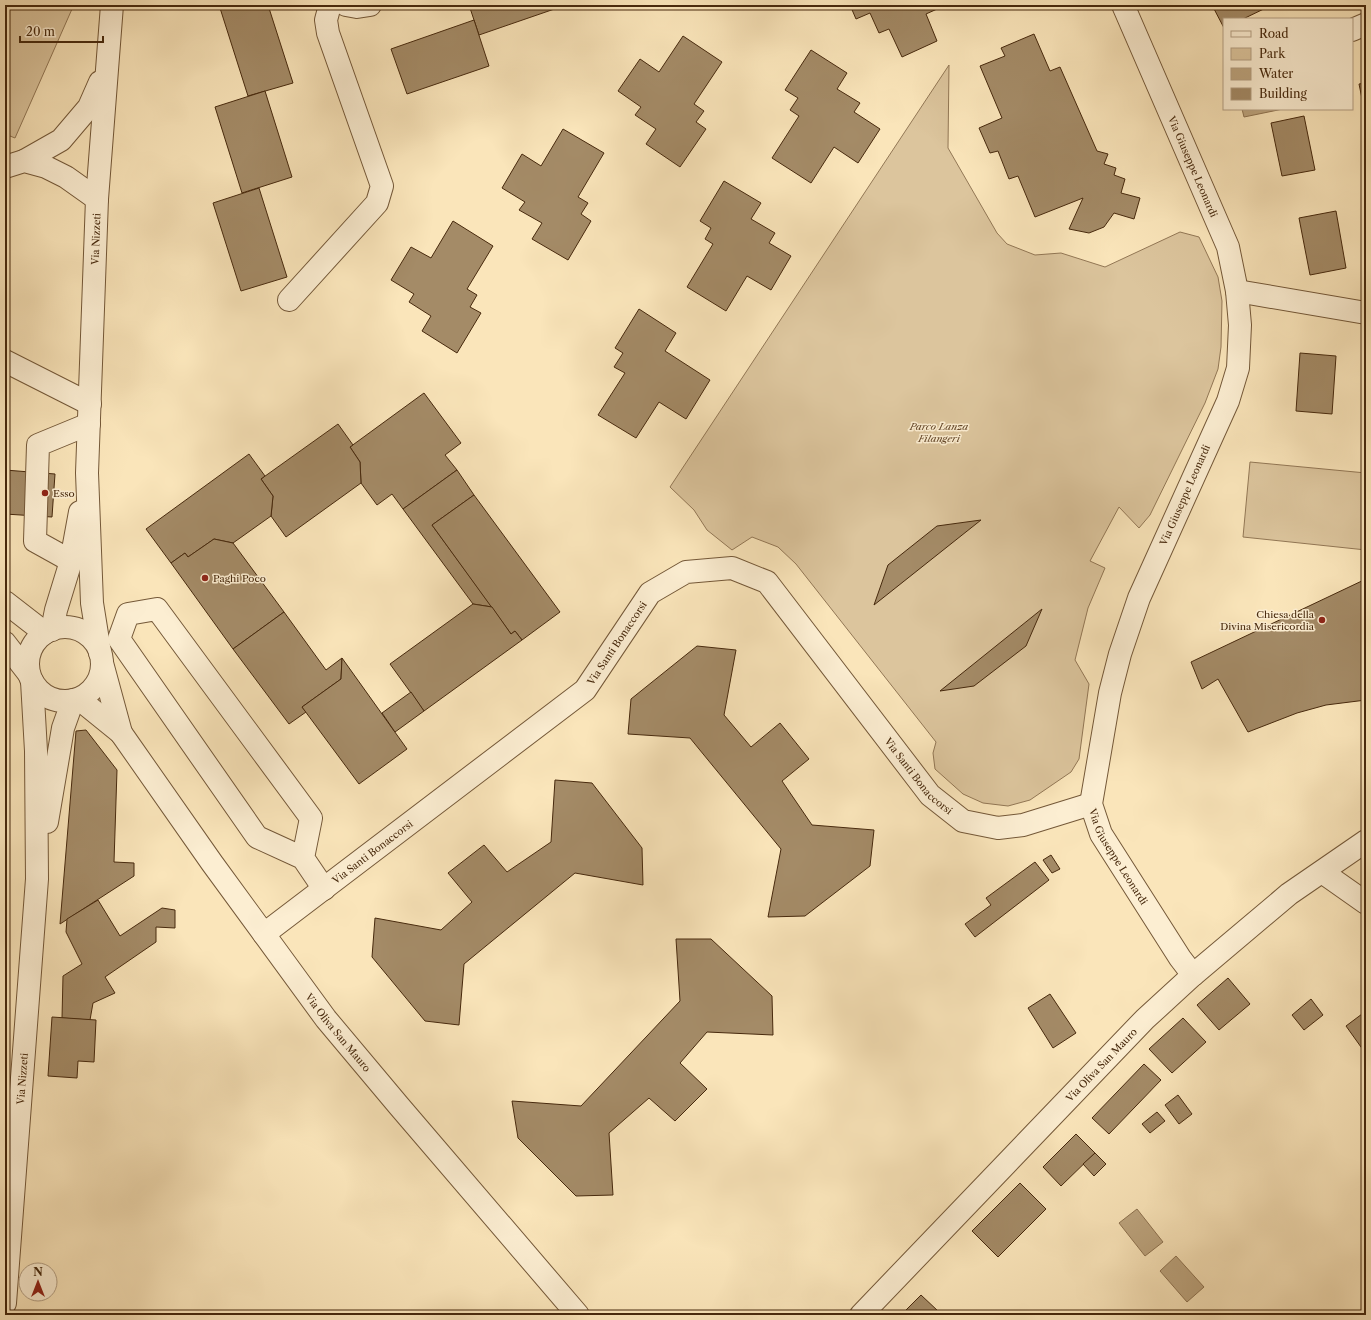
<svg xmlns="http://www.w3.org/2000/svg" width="1371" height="1320" font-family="'Libre Caslon Text',serif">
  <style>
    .green { fill: #dcc59d; stroke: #927755 }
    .water { fill: #bda57f; stroke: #8e7351 }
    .building { fill: #a48b67; stroke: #47290d }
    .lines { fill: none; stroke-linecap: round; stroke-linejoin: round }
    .minor-casing { stroke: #745838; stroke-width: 24 }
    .minor { stroke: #fceed2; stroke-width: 22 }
    .poi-dot { fill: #8f2418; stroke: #fceed2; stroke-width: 1.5 }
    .labels { text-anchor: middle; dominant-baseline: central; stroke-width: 3; stroke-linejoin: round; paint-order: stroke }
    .street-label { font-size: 10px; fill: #47290d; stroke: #fceed2 }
    .park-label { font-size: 10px; font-style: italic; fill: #65482a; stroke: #fceed2 }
    .poi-label { font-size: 10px; fill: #47290d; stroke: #fceed2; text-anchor: start }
  </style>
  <rect width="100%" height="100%" fill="#fae5ba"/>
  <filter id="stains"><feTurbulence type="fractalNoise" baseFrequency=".005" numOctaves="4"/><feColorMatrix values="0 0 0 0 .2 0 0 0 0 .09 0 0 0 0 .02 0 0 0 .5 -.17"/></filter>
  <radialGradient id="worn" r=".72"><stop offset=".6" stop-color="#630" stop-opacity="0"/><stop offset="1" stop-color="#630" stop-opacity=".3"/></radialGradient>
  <g class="green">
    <path d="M5,5H64L72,9L15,138L5,134Z"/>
    <path d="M949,65L948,148L997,233L1007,244L1035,255L1061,253L1105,267L1180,232L1199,237L1218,277L1222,301L1221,347L1218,369L1205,403L1150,515L1139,528L1119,507L1090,561L1105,568L1088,608L1075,660L1089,684L1079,759L1071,772L1030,800L1008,806L983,803L963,794L935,769L933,753L936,742L796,564L778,547L752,537L732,550L707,530L694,510L670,487Z"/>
    <path d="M1250,462L1366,473V550L1243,537Z"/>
  </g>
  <g class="water">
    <path d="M1242,109H1283L1244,117Z"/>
    <path d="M1137,1209L1163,1242L1145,1256L1119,1223Z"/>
    <path d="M1176,1256L1204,1287L1187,1302L1160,1271Z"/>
  </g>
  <g class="building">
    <path d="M230,5H268L293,83L248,96L220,8Z"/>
    <path d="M469,5H566L479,35Z"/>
    <path d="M850,5H946L926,14L937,41L902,57L889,29L879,33L870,13L856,19Z"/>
    <path d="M1212,5H1272L1243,19H1224V28Z"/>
    <path d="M474,20L489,66L407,94L391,49Z"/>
    <path d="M1034,34L1050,71L1060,67L1097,151L1108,154L1104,164L1116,168L1114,175L1125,179L1121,193L1140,198L1134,219L1114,213L1104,227L1089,233L1069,229L1083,198L1035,217L1018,176L1009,179L998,151L990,153L979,128L1002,118L980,66L1005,56L1001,48Z"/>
    <path d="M683,36L722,62L694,104L704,111L696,122L706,129L680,167L646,144L656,129L635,115L641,107L618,91L640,59L659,72Z"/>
    <path d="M811,50L847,73L837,89L860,103L854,112L880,129L858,163L834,147L811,183L772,158L799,116L790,110L798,98L785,90Z"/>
    <path d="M1366,83V118L1359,84Z"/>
    <path d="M265,91L292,177L242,193L215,107Z"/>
    <path d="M1304,116L1315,170L1282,176L1271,123Z"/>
    <path d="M563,129L604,153L578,197L588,203L581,214L591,221L568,260L532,239L542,223L519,210L525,202L502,188L522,154L541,166Z"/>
    <path d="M724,181L761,203L751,219L775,233L769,243L791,256L771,290L747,276L726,311L687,287L713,244L705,239L711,228L700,221Z"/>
    <path d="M259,188L287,277L241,291L213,203Z"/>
    <path d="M1336,211L1346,268L1310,275L1299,218Z"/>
    <path d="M453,221L493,246L467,289L477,295L470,307L481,313L457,353L422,331L431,316L409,302L414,294L391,280L411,247L431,258Z"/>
    <path d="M639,309L676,333L665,351L710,380L686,419L659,402L636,438L598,415L625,373L614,367L623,353L615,348Z"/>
    <path d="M1300,353L1336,356L1332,414L1296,411Z"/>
    <path d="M424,393L461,443L445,455L457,470L403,509L392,494L377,505L361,483L360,462L350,447Z"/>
    <path d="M338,424L353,445L350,447L360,462L361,483L286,537L271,516L273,496L261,479Z"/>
    <path d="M249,454L265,476L261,479L273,496L271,516L233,543L214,539L188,557L185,553L171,563L146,529Z"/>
    <path d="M5,470L55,474L52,517L5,514Z"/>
    <path d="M457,470L474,495L432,525L492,607L473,604L403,509Z"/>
    <path d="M474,495L560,612L522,640L515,631L511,634L432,525Z"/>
    <path d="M981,520L874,605L888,565L937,526Z"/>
    <path d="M214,539L233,543L284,612L233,649L171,563L185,553L188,557Z"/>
    <path d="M1366,579V700L1326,705L1297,713L1248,732L1218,679L1202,689L1191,662Z"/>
    <path d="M473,604L492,607L511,634L515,631L522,640L424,711L390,664Z"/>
    <path d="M1042,609L1026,646L974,686L940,691Z"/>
    <path d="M284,612L326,670L342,658L341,679L302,707L306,712L289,724L233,649Z"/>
    <path d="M697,646L736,650L724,715L751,747L780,723L809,759L782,781L812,825L874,830L870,866L805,916L768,917L781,849L690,738L628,734L631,699Z"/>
    <path d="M342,658L407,749L359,784L302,707L341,679Z"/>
    <path d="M411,692L424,711L395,732L382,713Z"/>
    <path d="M86,730L117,770L114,862L134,863V876L60,924L76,731Z"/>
    <path d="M555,780L592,783L642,848L643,885L575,873L464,964L459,1025L425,1021L372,957L375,918L441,930L472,902L448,873L484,845L507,872L551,842Z"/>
    <path d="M1051,855L1060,869L1052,873L1043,860Z"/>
    <path d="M1035,862L1049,880L975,937L965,924L991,905L986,898Z"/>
    <path d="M98,900L120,936L162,908L175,910V928L156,927V942L105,977L115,993L93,1003L90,1020L62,1018L63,976L82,964L66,932L67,919Z"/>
    <path d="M676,939H711L772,996L773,1035L707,1032L680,1063L707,1089L675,1121L649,1098L609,1133L613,1195L576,1196L518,1138L512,1101L581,1106L680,1001Z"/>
    <path d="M1228,978L1250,1004L1219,1030L1197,1005Z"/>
    <path d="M1050,994L1076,1033L1053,1048L1028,1008Z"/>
    <path d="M1311,999L1323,1015L1304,1030L1292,1015Z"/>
    <path d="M1366,1011V1054L1346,1026Z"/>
    <path d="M52,1017L96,1020L94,1062L78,1061L77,1078L48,1076Z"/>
    <path d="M1183,1018L1206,1042L1172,1073L1149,1049Z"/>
    <path d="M1144,1064L1161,1080L1109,1134L1092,1118Z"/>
    <path d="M1178,1095L1192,1114L1179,1124L1165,1105Z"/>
    <path d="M1157,1112L1165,1121L1150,1133L1142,1124Z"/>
    <path d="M1076,1134L1095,1153L1061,1186L1043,1167Z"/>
    <path d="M1095,1153L1106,1164L1094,1176L1083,1164Z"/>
    <path d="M1020,1183L1046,1209L998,1257L972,1231Z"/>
    <path d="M921,1295L938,1311L934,1315H901Z"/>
  </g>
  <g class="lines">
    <g class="minor-casing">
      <g id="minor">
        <path d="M346,5L357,7L370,5"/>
        <path id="s1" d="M1123,5L1228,247L1237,291L1240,325L1238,368L1228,401L1139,598L1120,654L1110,693L1091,804L1101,834L1180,958L1193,975"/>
        <path d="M1352,30L1366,24"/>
        <path d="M24,161L61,140L89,107L100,82"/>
        <path d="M5,167L24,161L46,167L66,177L97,199"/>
        <path d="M1237,291L1366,313"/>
        <path d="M289,300L377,203L382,186L328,33L326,20L330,5"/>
        <path d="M5,361L90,404"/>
        <path d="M71,561L35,541L38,445L89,424"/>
        <path d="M5,602L45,633"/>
        <circle cx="65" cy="664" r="37"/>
        <path d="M52,630L56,610L71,561L80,512"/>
        <path d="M5,643L29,674"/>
        <path id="s2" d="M100,653L92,603L87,473L97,199L112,5"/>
        <path d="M102,663L121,733"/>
        <path id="s3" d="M79,699L121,733L212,863L326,1019L399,1106L578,1315"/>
        <path d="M47,822L63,728L73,700"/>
        <path d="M303,858L311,818L157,609L128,614L119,639L257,837L303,858L324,889"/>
        <path d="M1322,872L1366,903"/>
        <path id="s4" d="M264,934L585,690L650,593L686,572L732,568L767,582L930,795L963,821L998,828L1023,825L1091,804"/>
        <path id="s5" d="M5,1303L37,879L36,751L32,681"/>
        <path id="s6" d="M861,1315L1145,1019L1193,975L1289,894L1366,841"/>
      </g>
    </g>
    <use href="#minor" class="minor"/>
  </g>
  <g class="poi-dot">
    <circle cx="45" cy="493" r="4"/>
    <circle cx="205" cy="578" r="4"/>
    <circle cx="1322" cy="620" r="4"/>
  </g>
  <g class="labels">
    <g class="street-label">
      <text stroke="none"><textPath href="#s1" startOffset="176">Via Giuseppe Leonardi</textPath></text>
      <text stroke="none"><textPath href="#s2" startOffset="415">Via Nizzeti</textPath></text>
      <text transform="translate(1185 495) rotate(-66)">Via Giuseppe Leonardi</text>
      <text stroke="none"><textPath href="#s4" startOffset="460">Via Santi Bonaccorsi</textPath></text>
      <text stroke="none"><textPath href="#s4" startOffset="892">Via Santi Bonaccorsi</textPath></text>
      <text stroke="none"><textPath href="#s4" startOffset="136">Via Santi Bonaccorsi</textPath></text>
      <text stroke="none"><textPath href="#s1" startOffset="908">Via Giuseppe Leonardi</textPath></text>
      <text stroke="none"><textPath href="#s3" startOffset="424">Via Oliva San Mauro</textPath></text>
      <text stroke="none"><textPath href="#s6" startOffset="347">Via Oliva San Mauro</textPath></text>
      <text stroke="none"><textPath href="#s5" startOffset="225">Via Nizzeti</textPath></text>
    </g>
    <g class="park-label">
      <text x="939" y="426">Parco Lanza<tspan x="939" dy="12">Filangeri</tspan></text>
    </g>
    <g class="poi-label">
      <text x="53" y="493">Esso</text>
      <text x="213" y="578">Paghi Poco</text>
      <text x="1314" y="614" text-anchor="end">Chiesa della<tspan x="1314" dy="12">Divina Misericordia</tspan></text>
    </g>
  </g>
  <rect width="1371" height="1320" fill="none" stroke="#fae5ba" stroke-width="20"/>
  <rect x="6" y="6" width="1359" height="1308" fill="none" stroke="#47290d" stroke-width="2"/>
  <rect x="10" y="10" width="1351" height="1300" fill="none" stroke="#47290d"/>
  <rect x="1223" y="18" width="130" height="92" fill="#fceed2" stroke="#b49f83"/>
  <rect x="1231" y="31" width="20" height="6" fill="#fceed2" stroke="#b49f83"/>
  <text x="1259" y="38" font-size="12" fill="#47290d">Road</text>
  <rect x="1231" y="48" width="20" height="12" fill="#dcc59d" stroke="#b49f83"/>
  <text x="1259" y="58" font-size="12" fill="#47290d">Park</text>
  <rect x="1231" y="68" width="20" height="12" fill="#bda57f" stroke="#b49f83"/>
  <text x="1259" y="78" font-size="12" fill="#47290d">Water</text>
  <rect x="1231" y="88" width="20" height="12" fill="#a48b67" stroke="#b49f83"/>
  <text x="1259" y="98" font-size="12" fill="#47290d">Building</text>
  <g transform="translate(38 1282)"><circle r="19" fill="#fceed2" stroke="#b49f83"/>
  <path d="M0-3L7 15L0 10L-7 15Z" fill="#8f2418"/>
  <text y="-6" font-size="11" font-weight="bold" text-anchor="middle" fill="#47290d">N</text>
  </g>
  <path d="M20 36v6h83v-6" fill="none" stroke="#47290d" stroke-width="2"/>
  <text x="26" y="36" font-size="12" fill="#47290d" stroke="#fceed2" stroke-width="3" paint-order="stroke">20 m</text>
  <rect width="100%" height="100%" filter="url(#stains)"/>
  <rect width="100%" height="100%" fill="url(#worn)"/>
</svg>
